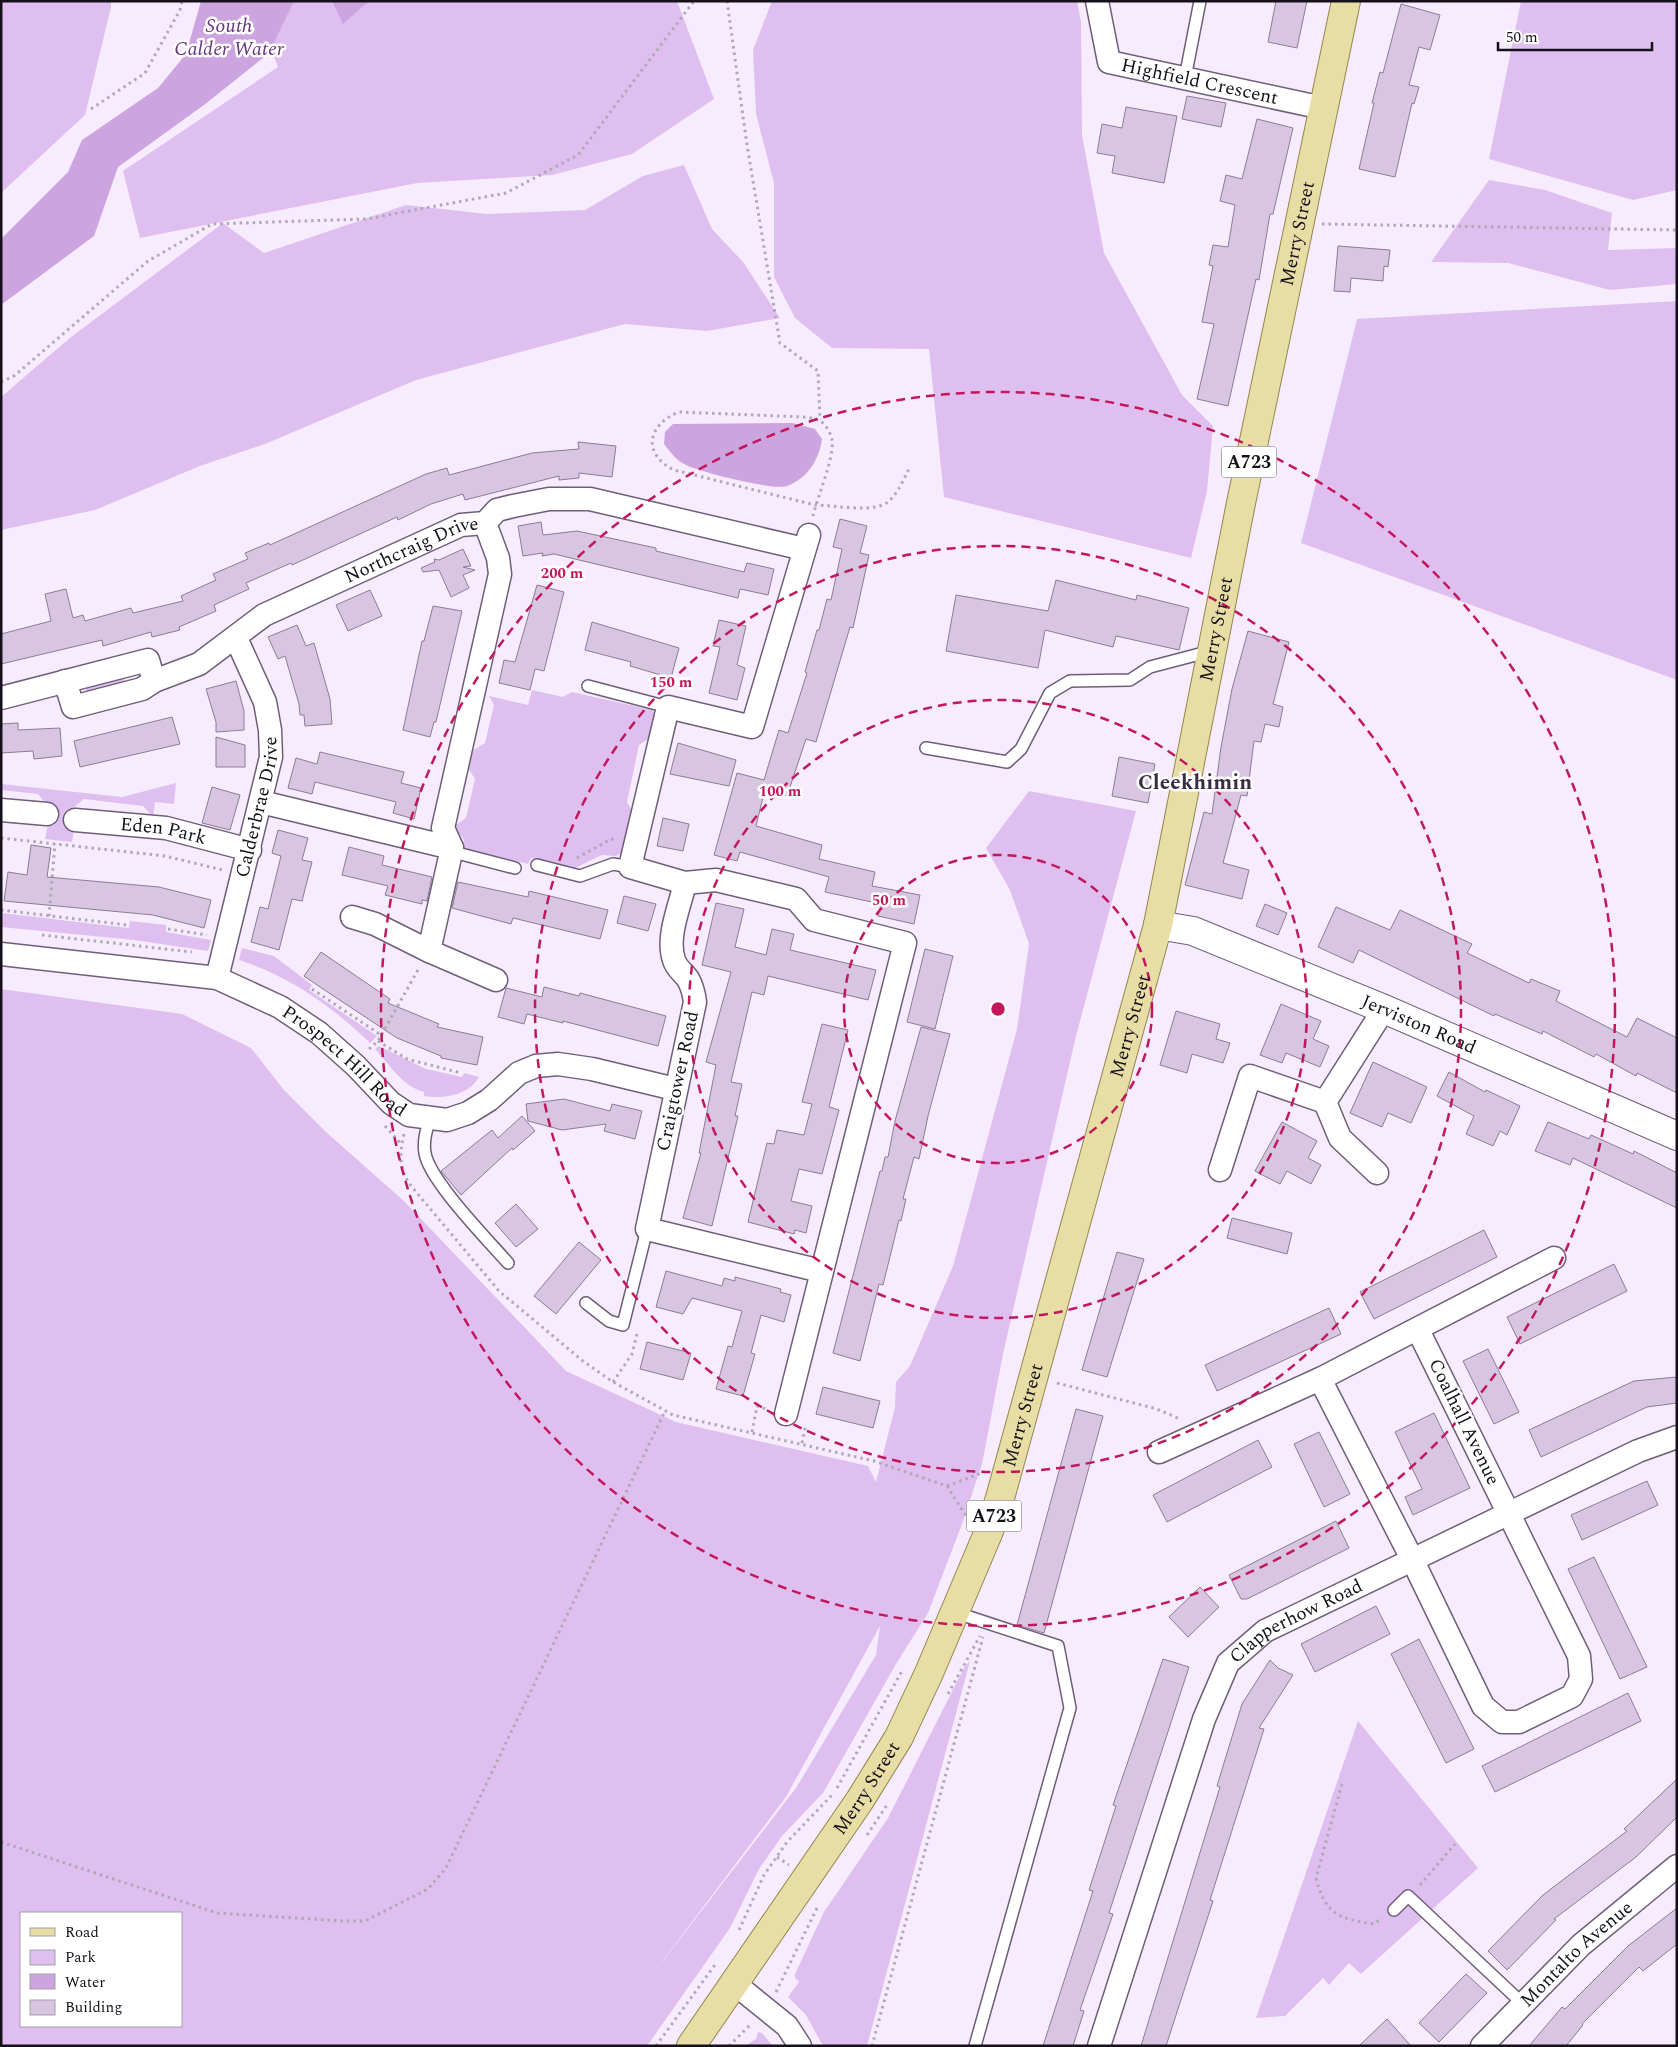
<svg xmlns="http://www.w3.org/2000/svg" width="1678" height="2047" font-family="Spectral,serif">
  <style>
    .green { fill: #dfbff0; fill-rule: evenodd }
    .water { fill: #cba4e0 }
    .building { fill: #d8c5e2; stroke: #8c7b96 }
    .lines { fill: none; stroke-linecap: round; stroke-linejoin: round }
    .lane-casing { stroke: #6f5e78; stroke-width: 14 }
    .street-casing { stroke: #6f5e78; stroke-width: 25 }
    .secondary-casing { stroke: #6f5e78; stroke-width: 30 }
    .primary-casing { stroke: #93864d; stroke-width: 30 }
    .path { stroke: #b1a8b7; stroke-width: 3; stroke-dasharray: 2.5 4; stroke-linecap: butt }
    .lane { stroke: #fff; stroke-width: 11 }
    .street { stroke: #fff; stroke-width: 22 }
    .secondary { stroke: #fff; stroke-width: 28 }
    .primary { stroke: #e7dda5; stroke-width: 28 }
    .ring { fill: none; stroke: #c2185b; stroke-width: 2.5; stroke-dasharray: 9 6 }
    .labels { text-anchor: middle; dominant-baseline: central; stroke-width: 5; stroke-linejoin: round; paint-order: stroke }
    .shield { fill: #fff; stroke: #5c585f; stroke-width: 1 }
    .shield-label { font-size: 18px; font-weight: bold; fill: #16101a }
    .street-label { font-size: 19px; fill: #16101a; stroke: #fff }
    .water-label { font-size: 20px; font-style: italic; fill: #65347c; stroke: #fff }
    .quarter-label { font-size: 21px; font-weight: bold; fill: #392b41; stroke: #fff }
    .centre { fill: #c2185b; stroke: #fff; stroke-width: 2.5 }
    .ring-label { font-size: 15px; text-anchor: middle; font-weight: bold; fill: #c2185b; stroke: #fff; stroke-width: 5; stroke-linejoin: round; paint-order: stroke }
  </style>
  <rect width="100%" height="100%" fill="#f7ecfe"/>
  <g class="green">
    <path d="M1,1H111V7L85,115L1,193Z"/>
    <path d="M252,1H677L714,99L632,154L552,175L417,183L140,238L123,171L278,67Z"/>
    <path d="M772,1H1077L1081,22L1082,135L1104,253L1182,395L1213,426L1207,491L1191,558L944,497L929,349L832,348L795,318L774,277V183L756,114L753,50Z"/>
    <path d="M1521,1H1677V190L1633,200L1489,159Z"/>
    <path d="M684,165L712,229L743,262L780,318L707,331L625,324L416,380L265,444L200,466L95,510L1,530V397L71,337L223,223L264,253L406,205L487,214L585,210L643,176Z"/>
    <path d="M1489,180L1545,190L1612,213L1608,250L1677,248V284L1610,290L1508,263L1431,262Z"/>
    <path d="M1677,301V680L1301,543L1357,319Z"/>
    <path d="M123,677L125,683L87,693L85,687Z"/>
    <path d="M532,690L563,697L572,692L652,710L658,716L653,736L639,745L627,802L634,814L625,851L616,856L602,855L575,868L531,858L528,864L462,848L464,840L454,826L466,818L475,779L468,768L472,751L485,743L494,705L489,696L528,705Z"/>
    <path d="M176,783L174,804L155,802L153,817L143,806L84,799L72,809L70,827L74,829L72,842L45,839L48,825H50L52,806H48L38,794L1,790V784L122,797Z"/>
    <path d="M1029,791L1136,811L1075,1040L1003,1354L982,1464L962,1524L928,1613L896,1664L823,1793L782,1836L759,1869L730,1928L647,2046H1V989L182,1014L251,1048L284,1090L326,1132L405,1202L566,1371L676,1422L868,1466L876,1482L895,1407L896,1382L910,1366L953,1266L1017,1029L1029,944L1010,890L986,848ZM880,1626L876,1655L796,1788L649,1979L786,1797ZM21,1913H181V2026H21Z"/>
    <path d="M1,913L129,928L130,921L166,925V932L211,940L208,951L134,940L1,927Z"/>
    <path d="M242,948L274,956L312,985L309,990L377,1036L370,1043C333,1007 289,976 239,960Z"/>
    <path d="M379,1046L426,1069L462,1077L464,1073L479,1077C468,1096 443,1099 424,1096V1092C402,1086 390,1065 375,1049Z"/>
    <path d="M970,1661L867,2046H823L806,2015L788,1997L799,1982L795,1978V1974L824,1912L888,1818L965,1666Z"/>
    <path d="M1358,1721L1478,1868L1361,1974L1349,1963L1329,1985L1323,1978L1285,2016L1256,2018Z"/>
    <path d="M758,2032L762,2033L773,2046H745L756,2039Z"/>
  </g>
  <g class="water">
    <path d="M201,1H294L269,53L204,105L118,167L94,236L1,305V239L68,172L82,140L158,88L186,54Z"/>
    <path d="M332,1H369L343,24Z"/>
    <path d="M792,423L815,429L822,439C819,460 808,478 787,486C775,491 700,472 686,465C677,461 670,452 664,444L665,432L673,424Z"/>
  </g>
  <g class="building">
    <path d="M1276,1H1307L1297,48L1268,42Z"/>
    <path d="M1401,4L1440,15L1430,50L1419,47L1409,85L1419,87L1414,104L1412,103L1395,177L1359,169L1374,103H1372L1380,72L1383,73Z"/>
    <path d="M1187,96L1226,103L1221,127L1182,119Z"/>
    <path d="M1126,107L1177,116L1164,183L1112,173L1115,156L1097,153L1102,124L1122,128Z"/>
    <path d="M1257,119L1293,128L1273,214H1270L1259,280L1256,279L1228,406L1197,399L1214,324L1202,322L1213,266L1209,265L1213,245L1228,247L1235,205L1220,201L1226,175L1242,179Z"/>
    <path d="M1338,246L1390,250L1388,267L1384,266L1383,281L1351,278L1350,292L1334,291Z"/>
    <path d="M578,442L616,446L612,477L579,473V478L559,480V476L465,500L463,494L431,504L398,520L397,517L292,565L291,563L246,583L249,589L214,605L216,611L179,627L180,630L152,637L151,632L103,646L102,640L1,664V634L51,621L45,594L66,589L73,618L83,615L85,621L131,608L133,613L183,601L181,596L216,580L213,574L248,559L245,553L269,543L270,545L426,474L447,468L449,475L532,453L579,449Z"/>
    <path d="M840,519L867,526L860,553L869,555L853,628L850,627L816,742L806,739L787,796L765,789L756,826L822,845L819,859L875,872L872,886L920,895L914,924L878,916L881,904L825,892L829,877L740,852L737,861L714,855L737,773L764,780L779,730L788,733L807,673L805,672L817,630H819L827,599L831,600L842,549L833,547Z"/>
    <path d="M541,522L543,535L577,531L656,548V551L744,572L747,563L774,569L768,595L740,589L738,598L554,554L542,556L543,553L523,556L518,526Z"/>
    <path d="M463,549L471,566L463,567L475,570L463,575L469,588L451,597L439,570L423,572L421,568L435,562L434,559L439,560Z"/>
    <path d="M1056,580L1136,600L1137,595L1189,608L1179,650L1116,636L1113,647L1045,630L1038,668L946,651L956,595L1048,611Z"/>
    <path d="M537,585L564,592L544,671L535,669L530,690L499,683L504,660L515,662Z"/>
    <path d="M370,590L382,616L348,631L336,605Z"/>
    <path d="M433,606L462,611L436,722H434L430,737L403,730L422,641H424Z"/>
    <path d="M719,620L746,626L737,665L745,668L737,700L709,693L720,647L713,646Z"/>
    <path d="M592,622L679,648L671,678L630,666L631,662L585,650Z"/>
    <path d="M297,625L306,646L314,643L330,699L332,724L305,726L304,715H300L299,704L285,656L278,659L268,637Z"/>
    <path d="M1248,631L1289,642L1273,704L1283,707L1279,727L1265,724L1261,742L1254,741L1247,796L1241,795L1223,863L1249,870L1242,899L1185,885L1204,812L1212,814L1221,747L1232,689Z"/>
    <path d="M236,681L244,711V730L216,732V722L206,689Z"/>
    <path d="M172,717L180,744L80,767L74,741Z"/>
    <path d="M18,723V730L60,728L62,756L34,759L33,751L1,753V724Z"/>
    <path d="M216,737L245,745V767H216Z"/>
    <path d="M678,743L736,760L729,786L670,774Z"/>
    <path d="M320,752L404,772L401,783L421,788L414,819L393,813L396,802L315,782L312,794L288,788L296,758L317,764Z"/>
    <path d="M1119,757L1155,764L1148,803L1112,796Z"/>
    <path d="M212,787L240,795L230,830L202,823Z"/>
    <path d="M663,818L689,824L683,851L657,846Z"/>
    <path d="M278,830L308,838L302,860L312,862L302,901L292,899L279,950L251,942L260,907L268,909L281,856L272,853Z"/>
    <path d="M31,845L51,848L47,877L159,887L211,900L204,928L153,915L4,901L8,872L27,875Z"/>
    <path d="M349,847L384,856L382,865L432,877L427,901L422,900V904L385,895L388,886L342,875Z"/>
    <path d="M458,882L528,897L529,891L608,910L600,939L513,918L511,924L452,908Z"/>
    <path d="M624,896L656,904L648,931L617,923Z"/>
    <path d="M716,903L744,909L735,947L766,955L772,929L794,934L790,950L876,970L868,1000L768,976L764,995L752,992L731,1082L742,1084L735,1116H738L712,1226L683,1218L701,1153H699L716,1065L706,1062L731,972L702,965Z"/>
    <path d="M1265,904L1287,913L1278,935L1256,926Z"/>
    <path d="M1336,907L1390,930L1400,910L1472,944L1467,953L1529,983L1531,979L1560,991L1556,1001L1627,1037L1637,1018L1677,1038V1093L1637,1073L1636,1076L1596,1054L1594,1057L1543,1031L1542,1034L1495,1014L1494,1016L1359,950L1353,963L1318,947Z"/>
    <path d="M925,949L953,956L935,1029L907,1022Z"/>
    <path d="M321,952L390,999L388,1003L439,1024L437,1027L483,1037L477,1065L441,1058V1056L397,1038L320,987L304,976Z"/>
    <path d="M544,987L579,996L580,993L666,1016L658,1046L563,1021V1023L527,1014L524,1024L498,1017L506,988L542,997Z"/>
    <path d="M1281,1004L1321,1021L1313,1039L1329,1046L1320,1067L1286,1053L1282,1063L1260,1055Z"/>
    <path d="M1176,1011L1220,1024L1216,1039L1230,1043L1223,1063L1192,1054L1187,1073L1160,1065Z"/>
    <path d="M822,1024L848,1030L829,1107L839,1110L822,1174L799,1169L791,1201L812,1206L806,1233L795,1230L794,1234L748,1222L767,1143L774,1144L777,1130L804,1135L812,1104L802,1102Z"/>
    <path d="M921,1027L950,1034L928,1116L919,1159L914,1157L903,1199H906L901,1221L899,1220L883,1285L879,1284L860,1361L833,1353L880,1171H882L885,1157H888L895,1121Z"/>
    <path d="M1373,1062L1427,1087L1411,1123L1388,1113L1382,1127L1350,1113Z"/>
    <path d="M1449,1072L1485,1092L1486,1090L1520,1106L1507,1135L1500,1131L1493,1146L1466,1134L1474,1116L1437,1096Z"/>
    <path d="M564,1099L610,1111L612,1104L642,1111L635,1139L604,1131L606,1124L562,1130L528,1121L526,1104Z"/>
    <path d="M522,1116L535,1131L513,1150L512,1148L461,1195L441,1171L492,1130L498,1138Z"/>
    <path d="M1282,1122L1317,1141L1308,1158L1321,1165L1311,1184L1287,1171L1280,1184L1255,1171Z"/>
    <path d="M1548,1122L1589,1139L1591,1135L1633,1154L1634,1151L1677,1173V1208L1573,1158L1570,1165L1535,1151Z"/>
    <path d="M516,1204L538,1229L516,1247L495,1223Z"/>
    <path d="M1232,1218L1292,1233L1287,1254L1227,1238Z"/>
    <path d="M1484,1230L1497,1257L1374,1319L1360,1292Z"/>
    <path d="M579,1242L601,1260L556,1314L534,1296Z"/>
    <path d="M1117,1252L1144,1259L1107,1377L1082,1370Z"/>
    <path d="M1614,1264L1627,1291L1520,1344L1507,1317Z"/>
    <path d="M666,1271L722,1286L724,1278L735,1281V1277L781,1289L780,1292L791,1295L784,1322L761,1315L751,1353L755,1354L743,1396L716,1389L728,1346L732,1347L742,1311L692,1298L683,1314L656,1307Z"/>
    <path d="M1329,1308L1341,1334L1217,1391L1205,1365Z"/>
    <path d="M647,1342L691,1353L683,1380L640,1369Z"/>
    <path d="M1488,1349L1519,1412L1494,1424L1463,1361Z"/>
    <path d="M1677,1377V1403L1647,1407L1541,1457L1529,1430L1634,1381Z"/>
    <path d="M823,1387L880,1401L873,1428L816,1414Z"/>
    <path d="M1076,1409L1103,1416L1044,1633L1017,1625Z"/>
    <path d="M1434,1413L1470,1488L1413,1515L1405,1497L1422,1489L1395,1432Z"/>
    <path d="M1319,1432L1350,1494L1324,1507L1294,1444Z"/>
    <path d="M1258,1440L1272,1467L1167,1522L1153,1495Z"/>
    <path d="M1647,1481L1658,1505L1582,1540L1571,1515Z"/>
    <path d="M1336,1521L1349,1548L1247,1599H1241L1229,1575Z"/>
    <path d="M1594,1557L1647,1667L1620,1679L1568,1569Z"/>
    <path d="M1200,1587L1219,1607L1188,1637L1169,1617Z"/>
    <path d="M1376,1606L1390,1634L1315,1672L1301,1644Z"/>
    <path d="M1419,1639L1474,1749L1446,1763L1391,1654Z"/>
    <path d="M1163,1659L1189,1667L1109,1913L1113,1914L1080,2010L1084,2011L1073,2046H1043L1093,1891L1089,1890L1116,1806L1113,1805Z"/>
    <path d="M1270,1660L1278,1668L1293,1675L1259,1728L1264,1729L1210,1900L1213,1901L1166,2046H1141L1220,1787L1217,1786L1242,1704Z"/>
    <path d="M1628,1693L1641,1721L1495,1792L1482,1766Z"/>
    <path d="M1677,1779V1817L1636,1857L1554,1919L1556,1920L1507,1970L1488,1951L1543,1895L1627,1831L1624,1829Z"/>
    <path d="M1677,1908V1944L1643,1971L1639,1967L1582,2024L1583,2025L1566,2046H1529L1562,2007L1565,2009L1628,1946Z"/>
    <path d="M1466,1974L1487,1993L1439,2042L1419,2023Z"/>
    <path d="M1387,2019L1411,2046H1359Z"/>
  </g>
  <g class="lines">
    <g class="lane-casing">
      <g id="lane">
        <path d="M1185,78L1200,1"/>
        <path d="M588,686L668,707"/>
        <path d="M926,748L1007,762L1021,749L1050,693L1070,681L1130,680L1150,667L1211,651"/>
        <path d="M452,848L461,854L515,868"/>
        <path d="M537,865L580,876L613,864L630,867"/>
        <path d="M430,1119C426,1131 423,1141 425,1153C429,1180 488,1240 508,1263"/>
        <path d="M586,1303L609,1321L623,1325L647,1229"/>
        <path d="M954,1612L1058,1646L1070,1708L975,2046"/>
        <path d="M1394,1910L1408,1896L1522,2003"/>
      </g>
    </g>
    <g class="street-casing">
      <g id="street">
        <path id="s1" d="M1097,1L1109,62L1323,108"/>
        <path d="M65,681L73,707L142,689L154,681"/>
        <path id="s2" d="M1,698L148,660L154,681L199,664L264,615L461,525L485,523L497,510L513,506L549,499H590L804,549"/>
        <path d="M261,802L452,848L443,828L500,574L498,558L485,523"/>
        <path d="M1,810L47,814"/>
        <path id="s3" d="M75,820L166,828L250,850"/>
        <path d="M452,848L429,951L496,980"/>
        <path d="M685,883L630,867L668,707L752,727L809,535"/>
        <path d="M352,917L375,924L429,951"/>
        <path id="s4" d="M1,954L217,978L280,1007L319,1033L356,1066L391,1103L409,1115L447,1120L468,1113L489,1100L519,1073L536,1066L558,1064L592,1069L675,1089"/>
        <path id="s5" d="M217,978L271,757L270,730L265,702L236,638"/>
        <path d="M1325,1102L1340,1138L1377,1173"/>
        <path d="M1220,1170L1250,1076L1325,1102L1384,1009"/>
        <path d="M1320,1379L1412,1559L1483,1706L1502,1722H1519L1572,1696L1581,1679L1579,1656L1418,1330"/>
        <path d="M786,1414L905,943L814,920L796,899L716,880L685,883C680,906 666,937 674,960C676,968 684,973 688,979C692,986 694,994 695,1002L647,1229L821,1271"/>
        <path d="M1159,1452L1320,1379L1554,1258"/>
        <path d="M735,1984L787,2026L800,2046"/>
        <path id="s6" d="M1099,2046L1204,1719L1228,1663L1265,1631L1638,1451L1677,1437"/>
        <path id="s7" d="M1482,2046L1581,1945L1677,1866"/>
      </g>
    </g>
    <g class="secondary-casing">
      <g id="secondary">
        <path id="s8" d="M1158,925L1193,931L1384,1009L1677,1136"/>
      </g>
    </g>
    <g class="primary-casing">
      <g id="primary">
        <path id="s9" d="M691,2046L860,1800L899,1737L929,1673L989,1531L1000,1498L1158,925L1241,503L1346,1"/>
      </g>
    </g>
    <g class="path">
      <path d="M727,1L747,145L780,343L818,371L820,420"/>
      <path d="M91,109L145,73L180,10L182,1"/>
      <path d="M1322,224L1677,230"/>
      <path d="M1,382L14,376L148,261L212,224L366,219L506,193L578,155L694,1"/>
      <path d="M813,516C817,498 835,456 832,440C831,434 826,424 820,421C816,418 810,418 805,417L679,412C647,425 642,454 674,470L815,505C834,505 875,514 889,501C899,492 904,478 910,467"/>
      <path d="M1,838L165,856L223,870"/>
      <path d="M577,858L611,839L616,840"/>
      <path d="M1,910L127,925"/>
      <path d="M49,916L55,844"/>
      <path d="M168,929L207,935"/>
      <path d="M42,935L192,952"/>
      <path d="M312,989L381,1035"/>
      <path d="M378,1041L407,1059L461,1073"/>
      <path d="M369,1049L378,1041L419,968"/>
      <path d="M385,1126L401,1144"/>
      <path d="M404,1134C399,1154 399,1171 412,1187L499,1291L583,1361L613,1382L673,1415L874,1461L947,1486L968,1519"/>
      <path d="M613,1382L632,1354L637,1334"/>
      <path d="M1057,1383L1157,1409L1180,1419"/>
      <path d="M752,1432L757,1406L766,1409"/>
      <path d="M802,1443L806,1424"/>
      <path d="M947,1486L984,1472"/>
      <path d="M948,1694L980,1636"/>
      <path d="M1342,1784L1316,1878C1325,1915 1340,1919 1374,1924L1382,1918"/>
      <path d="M837,1788L902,1671"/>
      <path d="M867,1835L887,1805"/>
      <path d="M1,1842L217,1913L343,1921H365L428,1889L446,1868L665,1411"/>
      <path d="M777,1857L789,1865"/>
      <path d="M1420,1885L1455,1844"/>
      <path d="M739,1930L764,1875L787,1842L832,1795"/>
      <path d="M776,1992L818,1906"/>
      <path d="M656,2046L717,1962"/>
      <path d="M729,2046L752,2023"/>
      <path d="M872,2046L983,1637"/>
    </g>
    <use href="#lane" class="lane"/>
    <use href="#street" class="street"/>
    <use href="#secondary" class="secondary"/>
    <use href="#primary" class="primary"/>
  </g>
  <g class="ring">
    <circle cx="998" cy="1009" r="154"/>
    <circle cx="998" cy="1009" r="309"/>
    <circle cx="998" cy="1009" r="463"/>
    <circle cx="998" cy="1009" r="617"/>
  </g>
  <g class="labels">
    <g class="shield">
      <rect x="1221.5" y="446.5" width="55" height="31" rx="4"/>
      <rect x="966.5" y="1500.5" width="55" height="31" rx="4"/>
    </g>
    <g class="shield-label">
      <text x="1249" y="462">A723</text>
      <text x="994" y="1516">A723</text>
    </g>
    <g class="street-label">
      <text stroke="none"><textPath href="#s1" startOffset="155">Highfield Crescent</textPath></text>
      <text stroke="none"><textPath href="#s9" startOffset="1932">Merry Street</textPath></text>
      <text stroke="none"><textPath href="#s2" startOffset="465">Northcraig Drive</textPath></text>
      <text stroke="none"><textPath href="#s9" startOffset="1528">Merry Street</textPath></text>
      <text stroke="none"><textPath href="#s5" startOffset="176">Calderbrae Drive</textPath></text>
      <text stroke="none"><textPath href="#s3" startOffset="89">Eden Park</textPath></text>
      <text stroke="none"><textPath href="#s9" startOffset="1122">Merry Street</textPath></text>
      <text stroke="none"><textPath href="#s8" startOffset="280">Jerviston Road</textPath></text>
      <text stroke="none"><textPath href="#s4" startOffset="371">Prospect Hill Road</textPath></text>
      <text transform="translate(678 1081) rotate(-78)">Craigtower Road</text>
      <text stroke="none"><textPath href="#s9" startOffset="718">Merry Street</textPath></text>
      <text transform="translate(1464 1422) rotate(64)">Coalhall Avenue</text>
      <text stroke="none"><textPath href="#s6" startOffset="485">Clapperhow Road</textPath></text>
      <text stroke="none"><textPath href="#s9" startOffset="312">Merry Street</textPath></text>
      <text stroke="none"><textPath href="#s7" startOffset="132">Montalto Avenue</textPath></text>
    </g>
    <g class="water-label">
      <text x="229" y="26">South<tspan x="229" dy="23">Calder Water</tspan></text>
    </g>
    <g class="quarter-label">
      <text x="1195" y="783">Cleekhimin</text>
    </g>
  </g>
  <circle cx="998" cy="1009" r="8" class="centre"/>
  <g class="ring-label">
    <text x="562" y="578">200 m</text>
    <text x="671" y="687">150 m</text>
    <text x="780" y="796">100 m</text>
    <text x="889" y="905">50 m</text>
  </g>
  <rect width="1678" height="2047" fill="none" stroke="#16101a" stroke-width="5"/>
  <rect x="20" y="1912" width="162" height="115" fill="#ffffff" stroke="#a29fa3"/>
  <rect x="30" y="1928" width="25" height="8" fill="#e7dda5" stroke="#a29fa3"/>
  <text x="65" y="1937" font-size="15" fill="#16101a">Road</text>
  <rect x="30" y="1950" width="25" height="15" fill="#dfbff0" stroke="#a29fa3"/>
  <text x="65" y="1962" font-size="15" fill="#16101a">Park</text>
  <rect x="30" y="1974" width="25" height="15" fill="#cba4e0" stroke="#a29fa3"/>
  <text x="65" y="1987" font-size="15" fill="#16101a">Water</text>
  <rect x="30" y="2000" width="25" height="15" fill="#d8c5e2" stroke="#a29fa3"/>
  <text x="65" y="2012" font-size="15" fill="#16101a">Building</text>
  <path d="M1498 42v8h154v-8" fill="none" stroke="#16101a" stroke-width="2.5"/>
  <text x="1506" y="42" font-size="15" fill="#16101a" stroke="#ffffff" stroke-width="4" paint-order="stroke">50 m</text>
</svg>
